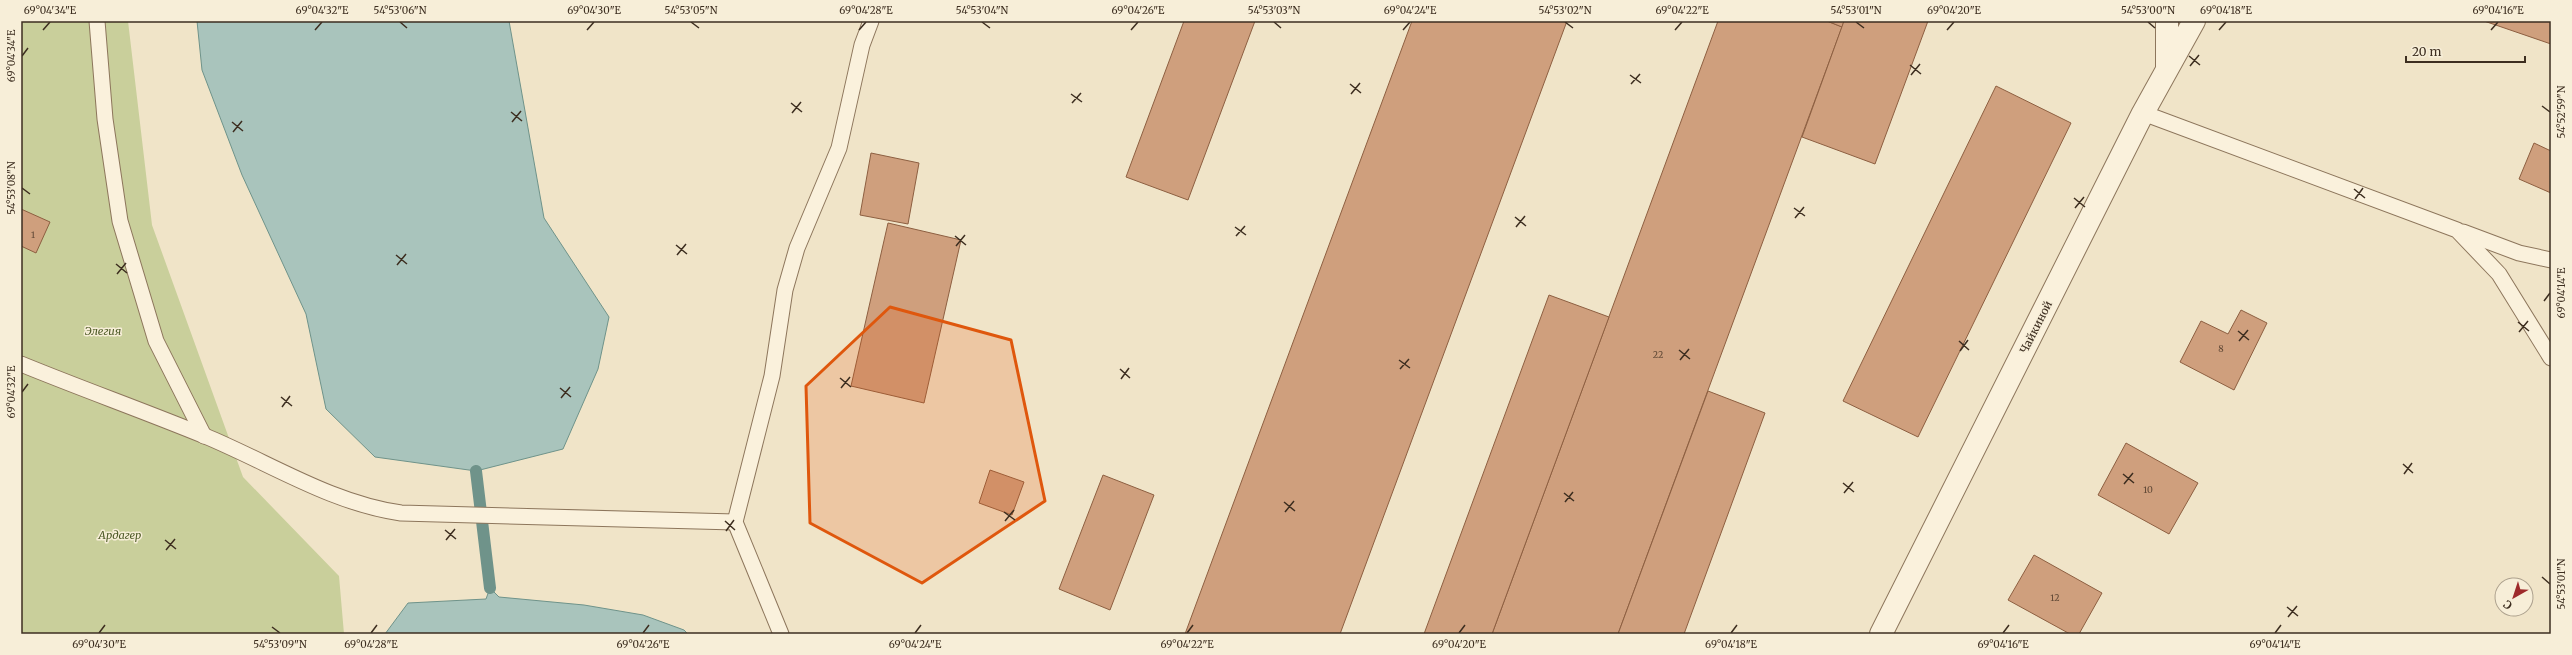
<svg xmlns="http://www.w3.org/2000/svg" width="2572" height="655" font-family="Merriweather,serif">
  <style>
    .green { fill: #c9cf9b }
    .water { fill: #a9c4bc; stroke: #6f938a }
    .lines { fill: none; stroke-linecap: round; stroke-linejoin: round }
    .stream { stroke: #6f938a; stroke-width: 12 }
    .building { fill: #cf9f7d; stroke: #8d5f41 }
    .lane-casing { stroke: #8d765c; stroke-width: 17 }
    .street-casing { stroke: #8d765c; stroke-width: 24 }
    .lane { stroke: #faf1dc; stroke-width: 15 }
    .street { stroke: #faf1dc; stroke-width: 22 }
    .marked { fill: #df570d; fill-opacity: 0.2; stroke: #df570d; stroke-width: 3; stroke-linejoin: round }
    .ticks { fill: none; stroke: #3d2e20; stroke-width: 1.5 }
    .labels { text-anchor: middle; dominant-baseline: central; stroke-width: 3; stroke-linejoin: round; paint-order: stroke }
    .number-label { font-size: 9px; fill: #624a37 }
    .street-label { font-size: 11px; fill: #3d2e20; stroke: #f7eed8 }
    .park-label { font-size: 11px; font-style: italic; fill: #4d5a26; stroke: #f7eed8 }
    .neatline { fill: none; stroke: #3d2e20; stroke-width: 1.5 }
    .ticks-label { font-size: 10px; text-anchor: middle; fill: #3d2e20 }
  </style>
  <rect width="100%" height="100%" fill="#f0e4c8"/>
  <path class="green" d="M21,21H128L152,225L243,477L339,576L344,634H21Z"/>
  <g class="water">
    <path d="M197,21H509L544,218L609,317L598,369L563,449L476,471L375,457L326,409L306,314L242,175L202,70Z"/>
    <path d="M490,588L499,597L584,605L643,615L684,630L688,634H385L408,603L486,599Z"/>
  </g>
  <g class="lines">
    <path class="stream" d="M476,471L490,588"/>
  </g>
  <g class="building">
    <path d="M1184,21H1255L1188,200L1126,177Z"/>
    <path d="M1412,21H1567L1340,634H1185Z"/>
    <path d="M1718,21H1827L1842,27L1618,634H1492Z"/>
    <path d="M1827,21H1844L1842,27Z"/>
    <path d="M1844,21H1928L1875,164L1802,137Z"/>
    <path d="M2484,21H2551V44Z"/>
    <path d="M1996,86L2071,123L1918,437L1843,401Z"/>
    <path d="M2534,143L2551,151V193L2519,179Z"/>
    <path d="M871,153L919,163L908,224L860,215Z"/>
    <path d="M21,209L50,222L36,253L21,246Z"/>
    <path d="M888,223L961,240L924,403L851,386Z"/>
    <path d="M1549,295L1609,317L1492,634H1424Z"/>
    <path d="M2241,310L2267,323L2234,390L2180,362L2201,321L2228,334Z"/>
    <path d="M1708,391L1765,413L1684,634H1618Z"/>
    <path d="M2126,443L2198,483L2169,534L2098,495Z"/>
    <path d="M990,470L1024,482L1012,515L979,503Z"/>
    <path d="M1103,475L1154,495L1110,610L1059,589Z"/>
    <path d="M2034,555L2102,593L2079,634H2070L2008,600Z"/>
  </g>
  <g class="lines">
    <g class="lane-casing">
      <g id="lane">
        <path d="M97,21L105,119L120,221L156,341L204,436"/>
        <path d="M2143,113L2457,230L2499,274L2551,358"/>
        <path d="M2463,232L2519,253L2551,260"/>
        <path d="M21,364C82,389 144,411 205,436C270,463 331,503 401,513L735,522"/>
        <path d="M781,634L735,522L772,376L785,290L797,248L839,148L862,45L871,21"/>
      </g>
    </g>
    <g class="street-casing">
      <g id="street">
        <path d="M2167,21V66"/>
        <path d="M1881,634L2143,113L2194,21"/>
      </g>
    </g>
    <use href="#lane" class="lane"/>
    <use href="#street" class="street"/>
  </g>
  <path class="marked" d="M890,307L1011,340L1045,501L922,583L810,523L806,386Z"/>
  <path class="ticks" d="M400,22L407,28M691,22L699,28M982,22L990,28M1274,22L1281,28M1565,22L1573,28M1856,22L1864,28M2148,22L2155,28M43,30L50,22M315,30L322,22M587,30L594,22M859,30L866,22M1131,30L1138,22M1403,30L1410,22M1675,30L1682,22M1947,30L1954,22M2219,30L2226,22M2491,30L2498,22M22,56L28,48M2189,56L2200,65M1910,65L1921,74M2190,66L2199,55M1630,75L1641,83M1911,75L1920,64M1350,84L1361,93M1631,84L1640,74M1071,94L1082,102M1351,94L1360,83M791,103L802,112M1072,103L1081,93M2542,106L2550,112M511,112L522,121M792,113L801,102M232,122L243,131M512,122L521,111M233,132L242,121M22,188L30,194M2354,189L2365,198M2074,198L2085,207M2355,199L2363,188M1794,208L1805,216M2075,208L2084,197M1515,217L1526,226M1795,218L1804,207M1235,227L1246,235M1516,227L1525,216M955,236L966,245M1236,236L1245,226M676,245L687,254M956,246L965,235M396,255L407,264M677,255L686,244M116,264L127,273M397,265L406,254M117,274L126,263M2544,301L2550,293M2518,322L2529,331M2238,331L2249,340M2519,332L2528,321M1959,341L1969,350M2239,341L2248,330M1679,350L1690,359M1960,351L1968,340M1399,360L1410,368M1680,360L1689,349M1120,369L1130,378M1400,369L1409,359M840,378L851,387M1121,379L1129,368M560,388L571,397M841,388L850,377M22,392L28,384M281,397L292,406M561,398L570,387M282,407L290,396M2403,464L2413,473M2123,474L2134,483M2404,474L2412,463M1843,483L1854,492M2124,484L2133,473M1564,493L1574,501M1844,493L1853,482M1284,502L1295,511M1565,502L1573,492M1004,512L1015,520M1285,512L1294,501M725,521L735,530M1005,521L1014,510M445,530L456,539M726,531L734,520M165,540L176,549M446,540L455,529M166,550L175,539M2542,577L2550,584M2287,607L2298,616M2288,617L2297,606M272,627L280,633M99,633L105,625M371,633L377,625M643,633L649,625M915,633L921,625M1187,633L1193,625M1459,633L1465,625M1731,633L1737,625M2003,633L2009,625M2275,633L2281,625"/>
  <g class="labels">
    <g class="number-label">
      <text x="33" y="234">1</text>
      <text x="2221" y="348">8</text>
      <text x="1658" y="354">22</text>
      <text x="2148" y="489">10</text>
      <text x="2055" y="597">12</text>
    </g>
    <g class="street-label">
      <text transform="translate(2036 327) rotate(-63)">Чайкиной</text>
    </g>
    <g class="park-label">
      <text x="103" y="331">Элегия</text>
      <text x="120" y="535">Ардагер</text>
    </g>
  </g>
  <rect width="2572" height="655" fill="none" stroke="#f7eed8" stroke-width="44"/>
  <g transform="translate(2514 597) rotate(219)"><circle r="19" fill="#f7eed8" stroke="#ada18e"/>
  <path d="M0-3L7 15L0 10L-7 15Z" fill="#9e2a2b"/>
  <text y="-6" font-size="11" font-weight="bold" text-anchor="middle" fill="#3d2e20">С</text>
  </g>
  <path d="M2406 56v6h119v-6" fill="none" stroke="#3d2e20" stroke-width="2"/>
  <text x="2412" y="56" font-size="12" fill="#3d2e20" stroke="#f7eed8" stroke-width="3" paint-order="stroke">20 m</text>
  <rect x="22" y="22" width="2528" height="611" class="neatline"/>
  <g class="ticks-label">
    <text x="50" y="14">69°04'34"E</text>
    <text x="322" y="14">69°04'32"E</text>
    <text x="400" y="14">54°53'06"N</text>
    <text x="594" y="14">69°04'30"E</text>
    <text x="691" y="14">54°53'05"N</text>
    <text x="866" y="14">69°04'28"E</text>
    <text x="982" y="14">54°53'04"N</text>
    <text x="1138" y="14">69°04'26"E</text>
    <text x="1274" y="14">54°53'03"N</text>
    <text x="1410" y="14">69°04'24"E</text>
    <text x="1565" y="14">54°53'02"N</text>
    <text x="1682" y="14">69°04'22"E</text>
    <text x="1856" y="14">54°53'01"N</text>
    <text x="1954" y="14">69°04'20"E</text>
    <text x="2148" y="14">54°53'00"N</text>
    <text x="2226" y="14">69°04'18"E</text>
    <text x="2498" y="14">69°04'16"E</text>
    <text transform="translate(11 56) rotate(-90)" y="4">69°04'34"E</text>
    <text transform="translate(2561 112) rotate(-90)" y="4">54°52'59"N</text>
    <text transform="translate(11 188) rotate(-90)" y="4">54°53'08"N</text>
    <text transform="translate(2561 293) rotate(-90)" y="4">69°04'14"E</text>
    <text transform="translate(11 392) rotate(-90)" y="4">69°04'32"E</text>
    <text transform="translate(2561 584) rotate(-90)" y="4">54°53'01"N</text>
    <text x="99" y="648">69°04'30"E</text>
    <text x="280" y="648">54°53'09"N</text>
    <text x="371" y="648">69°04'28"E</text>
    <text x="643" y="648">69°04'26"E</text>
    <text x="915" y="648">69°04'24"E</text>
    <text x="1187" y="648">69°04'22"E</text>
    <text x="1459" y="648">69°04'20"E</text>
    <text x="1731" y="648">69°04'18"E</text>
    <text x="2003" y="648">69°04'16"E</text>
    <text x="2275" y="648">69°04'14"E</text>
  </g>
</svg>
